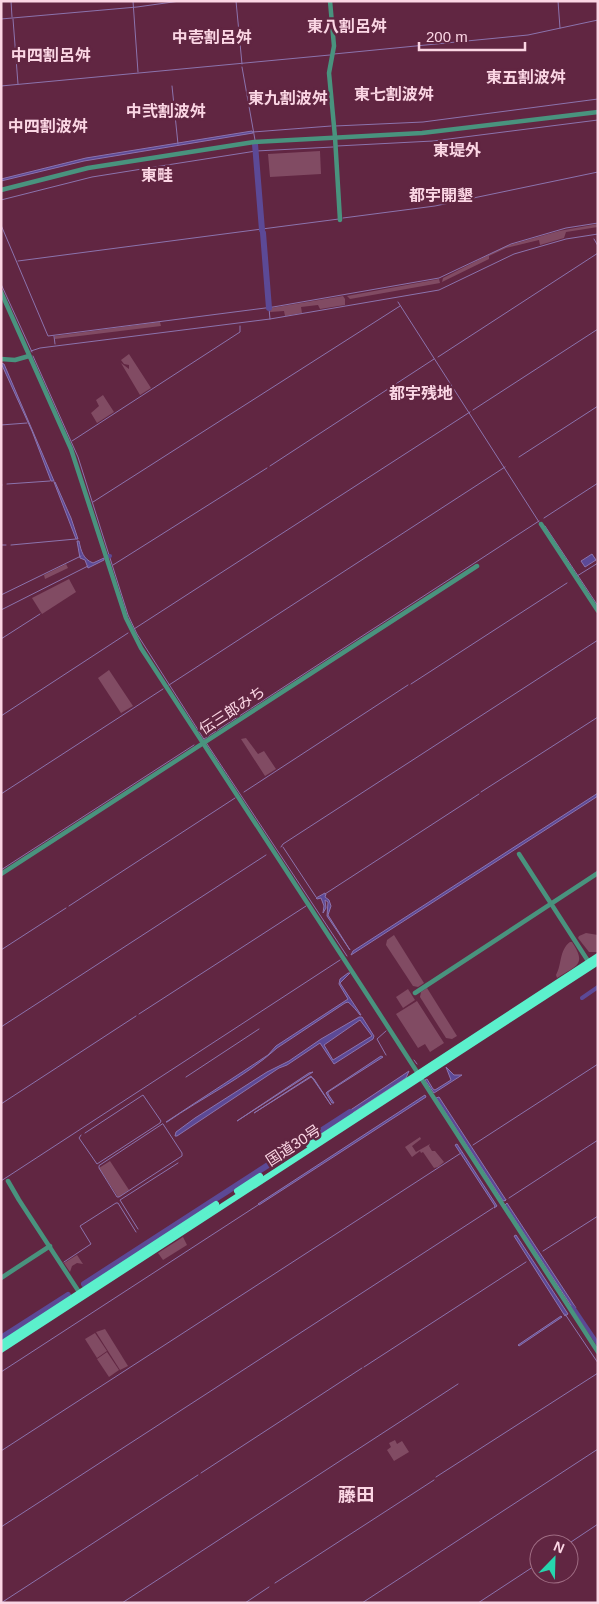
<svg xmlns="http://www.w3.org/2000/svg" width="599" height="1604" font-family="Helvetica,'Noto Sans JP',sans-serif">
  <style>
    .green { fill: #814b63 }
    .water { fill: #5c4996; stroke: #8c73ad; fill-rule: evenodd }
    .lines { fill: none; stroke-linecap: round; stroke-linejoin: round }
    .stream { stroke: #8c73ad; stroke-width: 1 }
    .canal { stroke: #5c4996; stroke-width: 4 }
    .river { stroke: #5c4996; stroke-width: 6 }
    .tertiary { stroke: #49937e; stroke-width: 4.5 }
    .trunk { stroke: #5cf0cc; stroke-width: 6 }
    .labels { text-anchor: middle; dominant-baseline: central; stroke-width: 5; stroke-linejoin: round; paint-order: stroke }
    .street-label { font-size: 15px; fill: #fbd6e4; stroke: #612642 }
    .neighbourhood-label { font-size: 16px; font-weight: bold; fill: #fbd6e4; stroke: #612642 }
    .quarter-label { font-size: 18px; font-weight: bold; fill: #fbd6e4; stroke: #612642 }
  </style>
  <rect width="100%" height="100%" fill="#612642"/>
  <g class="green">
    <path d="M320,151L321,174L270,177L268,154Z"/>
    <path d="M598,224V227L566,232L564,238L540,245L539,240L506,248L489,256V259L442,282L443,278L506,246L559,231Z"/>
    <path d="M439,279L440,283L350,299L347,296Z"/>
    <path d="M343,296L345,299V305L320,309L318,305L301,307L302,313L285,316L284,311L270,312L271,308Z"/>
    <path d="M160,322L161,326L55,339V336Z"/>
    <path d="M129,354L151,388L140,395L121,363L129,369V365L124,364L121,360Z"/>
    <path d="M103,395L114,412L97,423L91,413L99,406L96,400Z"/>
    <path d="M66,564L68,568L45,579L44,575Z"/>
    <path d="M69,579L76,592L42,614L32,598Z"/>
    <path d="M109,670L133,706L121,713L98,678Z"/>
    <path d="M246,738L258,754L264,751L276,769L265,776L241,739Z"/>
    <path d="M586,933L598,935V952H589L578,938L579,936Z"/>
    <path d="M394,935L424,983L418,987L413,986L386,945L387,940Z"/>
    <path d="M570,942H572C587,965 577,965 557,978L556,975C562,965 559,950 570,942Z"/>
    <path d="M427,988L457,1036L452,1039L446,1038L420,997L421,992Z"/>
    <path d="M408,989L415,1000L403,1008L396,997Z"/>
    <path d="M417,1001L444,1043L430,1052L425,1044L418,1048L396,1014Z"/>
    <path d="M420,1137L421,1139L412,1146L416,1152L430,1144L429,1146L432,1151H435L444,1162L438,1167L434,1168L423,1152L421,1153L420,1151L412,1157L405,1147Z"/>
    <path d="M110,1161L129,1190L119,1197H118L99,1168Z"/>
    <path d="M183,1237L187,1245L163,1260L158,1253Z"/>
    <path d="M77,1255L83,1264L77,1263L72,1266L70,1272L64,1263Z"/>
    <path d="M105,1329L128,1366L120,1370L96,1332Z"/>
    <path d="M95,1333L107,1351L97,1358L85,1339Z"/>
    <path d="M107,1352L119,1370L109,1377L97,1359Z"/>
    <path d="M395,1440L397,1444L402,1441L409,1452L394,1461L387,1450L391,1447L389,1443Z"/>
  </g>
  <g class="water">
    <path d="M252,131L253,133L84,161L1,181V179L86,158Z"/>
    <path d="M1,363L4,364L54,481H51L32,431Z"/>
    <path d="M54,482H55L71,518L78,539H76Z"/>
    <path d="M77,541H79C81,551 83,559 93,563L104,558V560L88,568L85,560L80,558Z"/>
    <path d="M592,554L596,560L585,567L581,561Z"/>
    <path d="M598,793V796L351,955L353,951Z"/>
    <path d="M325,893L326,894L325,897L329,900L331,906L328,915L350,950L327,916L328,902L325,900L326,908L323,913L324,906L321,898L317,899L316,898Z"/>
    <path d="M348,973H350L340,983L361,1015H360C357,1011 352,1005 348,1002L345,1003L277,1048C244,1078 203,1097 167,1122H166L268,1055L276,1046L348,999L339,984L340,979Z"/>
    <path d="M359,1017H362L374,1036L373,1039L334,1064L320,1043L287,1065L279,1068L177,1136H175L176,1132L195,1118L267,1072L289,1061L321,1039ZM360,1020L372,1036L333,1060L324,1045Z"/>
    <path d="M381,1056L383,1057L328,1092V1094L334,1103H332L326,1093L327,1092Z"/>
    <path d="M446,1067L454,1075H462L434,1093L425,1080L427,1079L433,1089L435,1090L451,1080Z"/>
    <path d="M409,1071L406,1078L345,1118L343,1115Z"/>
    <path d="M313,1072L237,1121L309,1073Z"/>
    <path d="M311,1076L331,1105L314,1079L311,1077L254,1113Z"/>
    <path d="M425,1095L426,1097L259,1205L258,1204Z"/>
    <path d="M439,1097L506,1200L503,1201L436,1098Z"/>
    <path d="M457,1144L497,1206L494,1208L495,1206L455,1145Z"/>
    <path d="M507,1203L576,1308L574,1310L505,1205Z"/>
    <path d="M516,1235L568,1314L565,1316L514,1236Z"/>
    <path d="M561,1316L562,1317L519,1346L518,1345Z"/>
  </g>
  <g class="lines">
    <g class="stream">
      <path d="M11,1L12,17"/>
      <path d="M133,1L138,72"/>
      <path d="M236,1L242,64"/>
      <path d="M558,1L560,28"/>
      <path d="M1,19L137,7L180,1"/>
      <path d="M13,19L18,84"/>
      <path d="M334,54L528,35L598,20"/>
      <path d="M242,67L255,140"/>
      <path d="M1,86L330,55"/>
      <path d="M172,86L178,144"/>
      <path d="M335,126L423,122L598,99"/>
      <path d="M253,132L331,126"/>
      <path d="M337,146L433,141L598,120"/>
      <path d="M1,200L92,177L167,165L256,151L333,147"/>
      <path d="M343,218L435,206L598,172"/>
      <path d="M1,225L48,336L273,307L439,278L511,244L566,228L598,223"/>
      <path d="M262,229L339,219"/>
      <path d="M594,239L598,246"/>
      <path d="M18,261L262,229"/>
      <path d="M1,284L32,352"/>
      <path d="M398,302L539,522"/>
      <path d="M269,308L270,319"/>
      <path d="M54,336L55,344"/>
      <path d="M31,351L40,348L270,319L439,290L514,254L566,239L598,234"/>
      <path d="M33,356L78,457L128,615L137,634L207,744L347,956"/>
      <path d="M438,357L598,253"/>
      <path d="M473,410L598,329"/>
      <path d="M1,425L27,423"/>
      <path d="M72,441L240,332V326"/>
      <path d="M519,457L598,406"/>
      <path d="M270,466L434,359"/>
      <path d="M7,484L50,481"/>
      <path d="M1,485H2"/>
      <path d="M93,502L400,306"/>
      <path d="M544,518L598,483"/>
      <path d="M545,526L598,606"/>
      <path d="M1,545H6"/>
      <path d="M11,545L76,539"/>
      <path d="M113,565L267,468"/>
      <path d="M577,576L598,563"/>
      <path d="M1,595L81,556"/>
      <path d="M1,610L88,566"/>
      <path d="M134,629L470,412"/>
      <path d="M1,639L40,614"/>
      <path d="M411,684L567,583"/>
      <path d="M169,685L505,467"/>
      <path d="M1,716L128,633"/>
      <path d="M204,739L539,521"/>
      <path d="M244,792L408,685"/>
      <path d="M481,792L598,717"/>
      <path d="M1,794L163,689"/>
      <path d="M281,847L283,844L598,640"/>
      <path d="M283,847L316,897"/>
      <path d="M1,870L194,745"/>
      <path d="M325,894L479,794"/>
      <path d="M69,906L235,798"/>
      <path d="M1,950L66,908"/>
      <path d="M139,1014L306,906"/>
      <path d="M1,1027L266,855"/>
      <path d="M386,1055L377,1039L386,1031"/>
      <path d="M414,1060L417,1064"/>
      <path d="M186,1077L259,1029"/>
      <path d="M1,1104L136,1016"/>
      <path d="M163,1124L182,1153V1156L119,1197H117L99,1168V1166Z"/>
      <path d="M81,1135L79,1138L97,1164L160,1123L161,1121L143,1095L85,1133"/>
      <path d="M473,1145L598,1064"/>
      <path d="M1,1181L340,960"/>
      <path d="M509,1198L598,1140"/>
      <path d="M505,1201L506,1200"/>
      <path d="M138,1229L120,1200L178,1163"/>
      <path d="M543,1251L598,1216"/>
      <path d="M64,1262L91,1244L80,1226L116,1203H118L136,1232"/>
      <path d="M565,1314L598,1363"/>
      <path d="M364,1367L526,1262"/>
      <path d="M1,1372L258,1205"/>
      <path d="M1,1451L461,1153"/>
      <path d="M201,1473L362,1368"/>
      <path d="M436,1477L598,1373"/>
      <path d="M1,1527L493,1208"/>
      <path d="M568,1544L598,1524"/>
      <path d="M275,1583L434,1480"/>
      <path d="M1,1603L198,1475"/>
      <path d="M122,1603L458,1384"/>
      <path d="M245,1603L269,1587"/>
      <path d="M362,1603L598,1449"/>
      <path d="M478,1603L539,1563"/>
      <path d="M596,1603L598,1602"/>
    </g>
    <g class="canal">
      <path d="M109,556H110"/>
      <path d="M582,998L598,987"/>
      <path d="M573,1307L598,1344"/>
    </g>
    <g class="river">
      <path d="M255,144L262,230"/>
      <path d="M263,233L269,308"/>
      <path d="M84,1284L350,1112"/>
      <path d="M1,1338L68,1295"/>
    </g>
    <g class="tertiary">
      <path d="M330,1L334,46L329,73L335,137L340,220"/>
      <path d="M1,190L88,168L254,142L422,133L598,112"/>
      <path d="M1,292L71,449L126,618L141,648L368,996L598,1352"/>
      <path d="M1,359L15,360L29,356"/>
      <path d="M541,524L598,611"/>
      <path d="M519,854L590,964"/>
      <path d="M1,874L477,566"/>
      <path d="M415,993L598,873"/>
      <path d="M8,1181L19,1200L81,1295"/>
      <path d="M1,1278L50,1246"/>
    </g>
    <g class="trunk">
      <path d="M309,1145L598,956"/>
      <path d="M237,1191L260,1176"/>
      <path d="M1,1344L216,1204"/>
      <path d="M1,1350L598,962"/>
    </g>
  </g>
  <g class="labels">
    <g class="street-label">
      <text transform="translate(232 710) rotate(-33)">伝三郎みち</text>
      <text transform="translate(293 1145) rotate(-33)">国道30号</text>
    </g>
    <g class="neighbourhood-label">
      <text x="347" y="26">東八割呂舛</text>
      <text x="212" y="37">中壱割呂舛</text>
      <text x="51" y="55">中四割呂舛</text>
      <text x="526" y="77">東五割波舛</text>
      <text x="394" y="94">東七割波舛</text>
      <text x="288" y="98">東九割波舛</text>
      <text x="166" y="111">中弐割波舛</text>
      <text x="48" y="126">中四割波舛</text>
      <text x="457" y="150">東堤外</text>
      <text x="157" y="175">東畦</text>
      <text x="441" y="195">都宇開墾</text>
      <text x="421" y="393">都宇残地</text>
    </g>
    <g class="quarter-label">
      <text x="356" y="1495">藤田</text>
    </g>
  </g>
  <rect width="599" height="1604" fill="none" stroke="#fbd6e4" stroke-width="5"/>
  <g transform="translate(554 1559) rotate(23)"><circle r="24" fill="#612642" stroke="#9f6c83"/>
  <path d="M0-4L9 19L0 12L-9 19Z" fill="#26d5ae"/>
  <text y="-8" font-size="14" font-weight="bold" text-anchor="middle" fill="#fbd6e4">N</text>
  </g>
  <path d="M419 42v8h106v-8" fill="none" stroke="#fbd6e4" stroke-width="2.5"/>
  <text x="426" y="42" font-size="15" fill="#fbd6e4" stroke="#612642" stroke-width="4" paint-order="stroke">200 m</text>
</svg>
